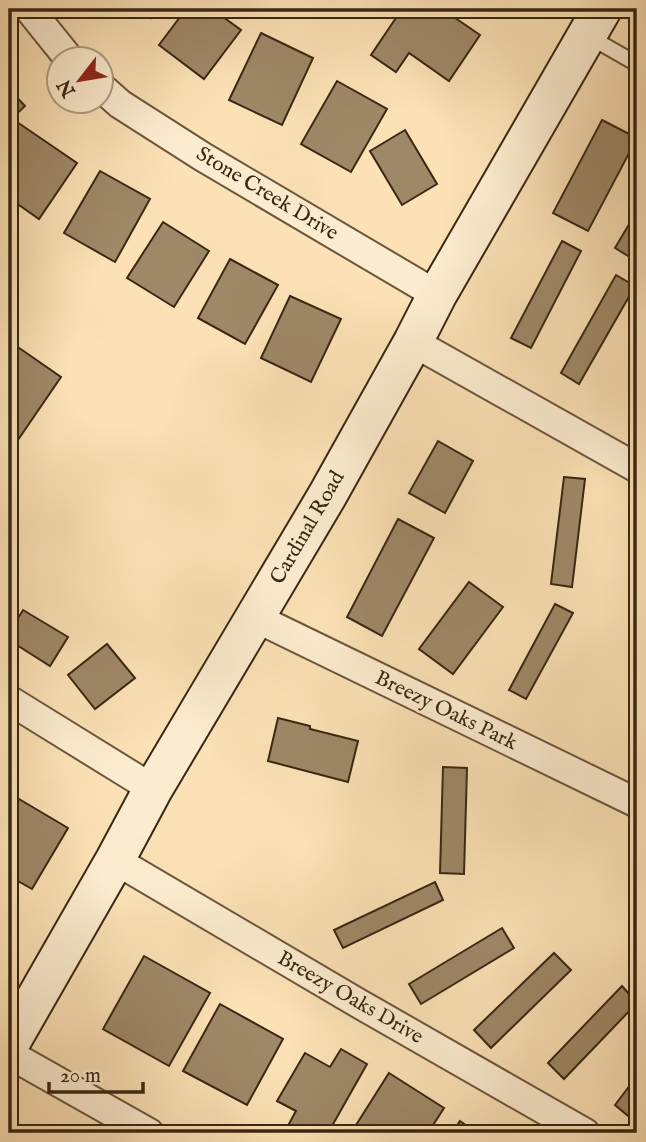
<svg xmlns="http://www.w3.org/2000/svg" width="646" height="1142" font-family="'IM FELL English',serif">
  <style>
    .building { fill: #9e8867; stroke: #392712; stroke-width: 2 }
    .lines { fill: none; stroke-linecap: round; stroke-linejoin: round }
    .lane-casing { stroke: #6a563b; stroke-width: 18 }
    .street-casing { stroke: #6a563b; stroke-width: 32 }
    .secondary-casing { stroke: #392712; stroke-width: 42 }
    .lane { stroke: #fceccf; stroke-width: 14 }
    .street { stroke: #fceccf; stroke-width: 28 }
    .secondary { stroke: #fceccf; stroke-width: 38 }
    .labels { text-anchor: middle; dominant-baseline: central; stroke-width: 5; stroke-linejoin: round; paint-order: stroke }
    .street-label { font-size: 21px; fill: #392712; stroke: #fceccf }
  </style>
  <rect width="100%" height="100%" fill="#fbe1b5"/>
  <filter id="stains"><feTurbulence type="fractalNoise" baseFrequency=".00286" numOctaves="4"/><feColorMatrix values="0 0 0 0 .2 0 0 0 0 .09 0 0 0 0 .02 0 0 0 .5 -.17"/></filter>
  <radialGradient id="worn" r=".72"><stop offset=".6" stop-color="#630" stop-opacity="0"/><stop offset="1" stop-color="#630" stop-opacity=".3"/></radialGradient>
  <g class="building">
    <path d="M140,9H159L151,18Z"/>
    <path d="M186,9H212L241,30L204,79L159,45Z"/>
    <path d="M402,9H442L480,35L449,81L409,53L396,72L371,55Z"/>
    <path d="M261,33L313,58L282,125L229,100Z"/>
    <path d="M337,81L387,109L351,172L301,144Z"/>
    <path d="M9,89L25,106L9,121Z"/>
    <path d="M602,120L637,138L588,231L553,213Z"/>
    <path d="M17,122L77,163L39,219L9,198V134Z"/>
    <path d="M405,130L437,184L402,205L370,151Z"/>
    <path d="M100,171L150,199L115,262L64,233Z"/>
    <path d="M637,211V253L633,259L615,248Z"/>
    <path d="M163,222L209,251L174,307L127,278Z"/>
    <path d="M562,241L581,251L531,348L511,338Z"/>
    <path d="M230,259L278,285L245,344L198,318Z"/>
    <path d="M616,275L635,286L579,384L561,373Z"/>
    <path d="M290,296L341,319L311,382L261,358Z"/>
    <path d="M12,343L61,377L9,453V348Z"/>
    <path d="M438,441L473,461L445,513L409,493Z"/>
    <path d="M564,477L585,479L572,587L551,584Z"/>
    <path d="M398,519L434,538L382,636L347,617Z"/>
    <path d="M469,582L503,607L453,674L419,649Z"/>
    <path d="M555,604L573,613L526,699L509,690Z"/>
    <path d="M23,610L68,637L50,666L9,640V633Z"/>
    <path d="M107,644L135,678L95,709L68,675Z"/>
    <path d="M278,718L310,726V729L358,741L348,782L268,761Z"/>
    <path d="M443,767L467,768L464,874L440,873Z"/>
    <path d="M19,799L68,828L32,889L9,876V816Z"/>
    <path d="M435,882L443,900L343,948L334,930Z"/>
    <path d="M502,928L514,948L421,1004L409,984Z"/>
    <path d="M554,953L571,970L491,1048L474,1030Z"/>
    <path d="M144,956L210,993L169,1066L103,1029Z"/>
    <path d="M622,986L637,1003L564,1079L548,1063Z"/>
    <path d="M220,1004L283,1039L247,1105L183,1071Z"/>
    <path d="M341,1049L367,1064L328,1133H284L296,1111L277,1101L305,1053L330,1067Z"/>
    <path d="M389,1073L444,1108L428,1133H351Z"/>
    <path d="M637,1076V1114L633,1120L615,1105Z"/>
    <path d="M460,1121L477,1133H452Z"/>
  </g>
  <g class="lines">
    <g class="lane-casing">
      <path id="lane" d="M588,36L637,64"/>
    </g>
    <g class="street-casing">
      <g id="street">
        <path d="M29,9L70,60"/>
        <path d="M102,88L120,104L203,157L437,295"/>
        <path d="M413,342L637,468"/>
        <path d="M256,618L637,803"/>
        <path d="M9,700L153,789"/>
        <path d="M115,860L358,1003L585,1133"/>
        <path d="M9,1054L149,1133"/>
      </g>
    </g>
    <g class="secondary-casing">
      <path id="secondary" d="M9,1045L115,860L153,789L327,496L413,342L437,295L602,9"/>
    </g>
    <use href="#lane" class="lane"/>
    <use href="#street" class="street"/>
    <use href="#secondary" class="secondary"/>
  </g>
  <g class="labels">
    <g class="street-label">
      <text transform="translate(267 194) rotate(31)">Stone Creek Drive</text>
      <text transform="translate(308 528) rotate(-60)">Cardinal Road</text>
      <text transform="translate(446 711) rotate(26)">Breezy Oaks Park</text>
      <text transform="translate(350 998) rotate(30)">Breezy Oaks Drive</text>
    </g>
  </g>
  <rect width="646" height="1142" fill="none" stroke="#fbe1b5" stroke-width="35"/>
  <rect x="10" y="10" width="625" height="1121" fill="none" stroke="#392712" stroke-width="3.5"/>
  <rect x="18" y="18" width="611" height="1107" fill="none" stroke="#392712" stroke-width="2"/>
  <g transform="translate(80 80) rotate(239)"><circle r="33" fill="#fceccf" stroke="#ae9d83" stroke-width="2"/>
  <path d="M0-5L12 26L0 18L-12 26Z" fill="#8f2418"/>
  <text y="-10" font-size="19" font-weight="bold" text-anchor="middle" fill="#392712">N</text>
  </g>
  <path d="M49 1082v10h94v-10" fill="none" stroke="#392712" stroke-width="3.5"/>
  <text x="60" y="1082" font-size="21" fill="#392712" stroke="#fceccf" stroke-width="5" paint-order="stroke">20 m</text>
  <rect width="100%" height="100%" filter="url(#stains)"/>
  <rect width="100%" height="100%" fill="url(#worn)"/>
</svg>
